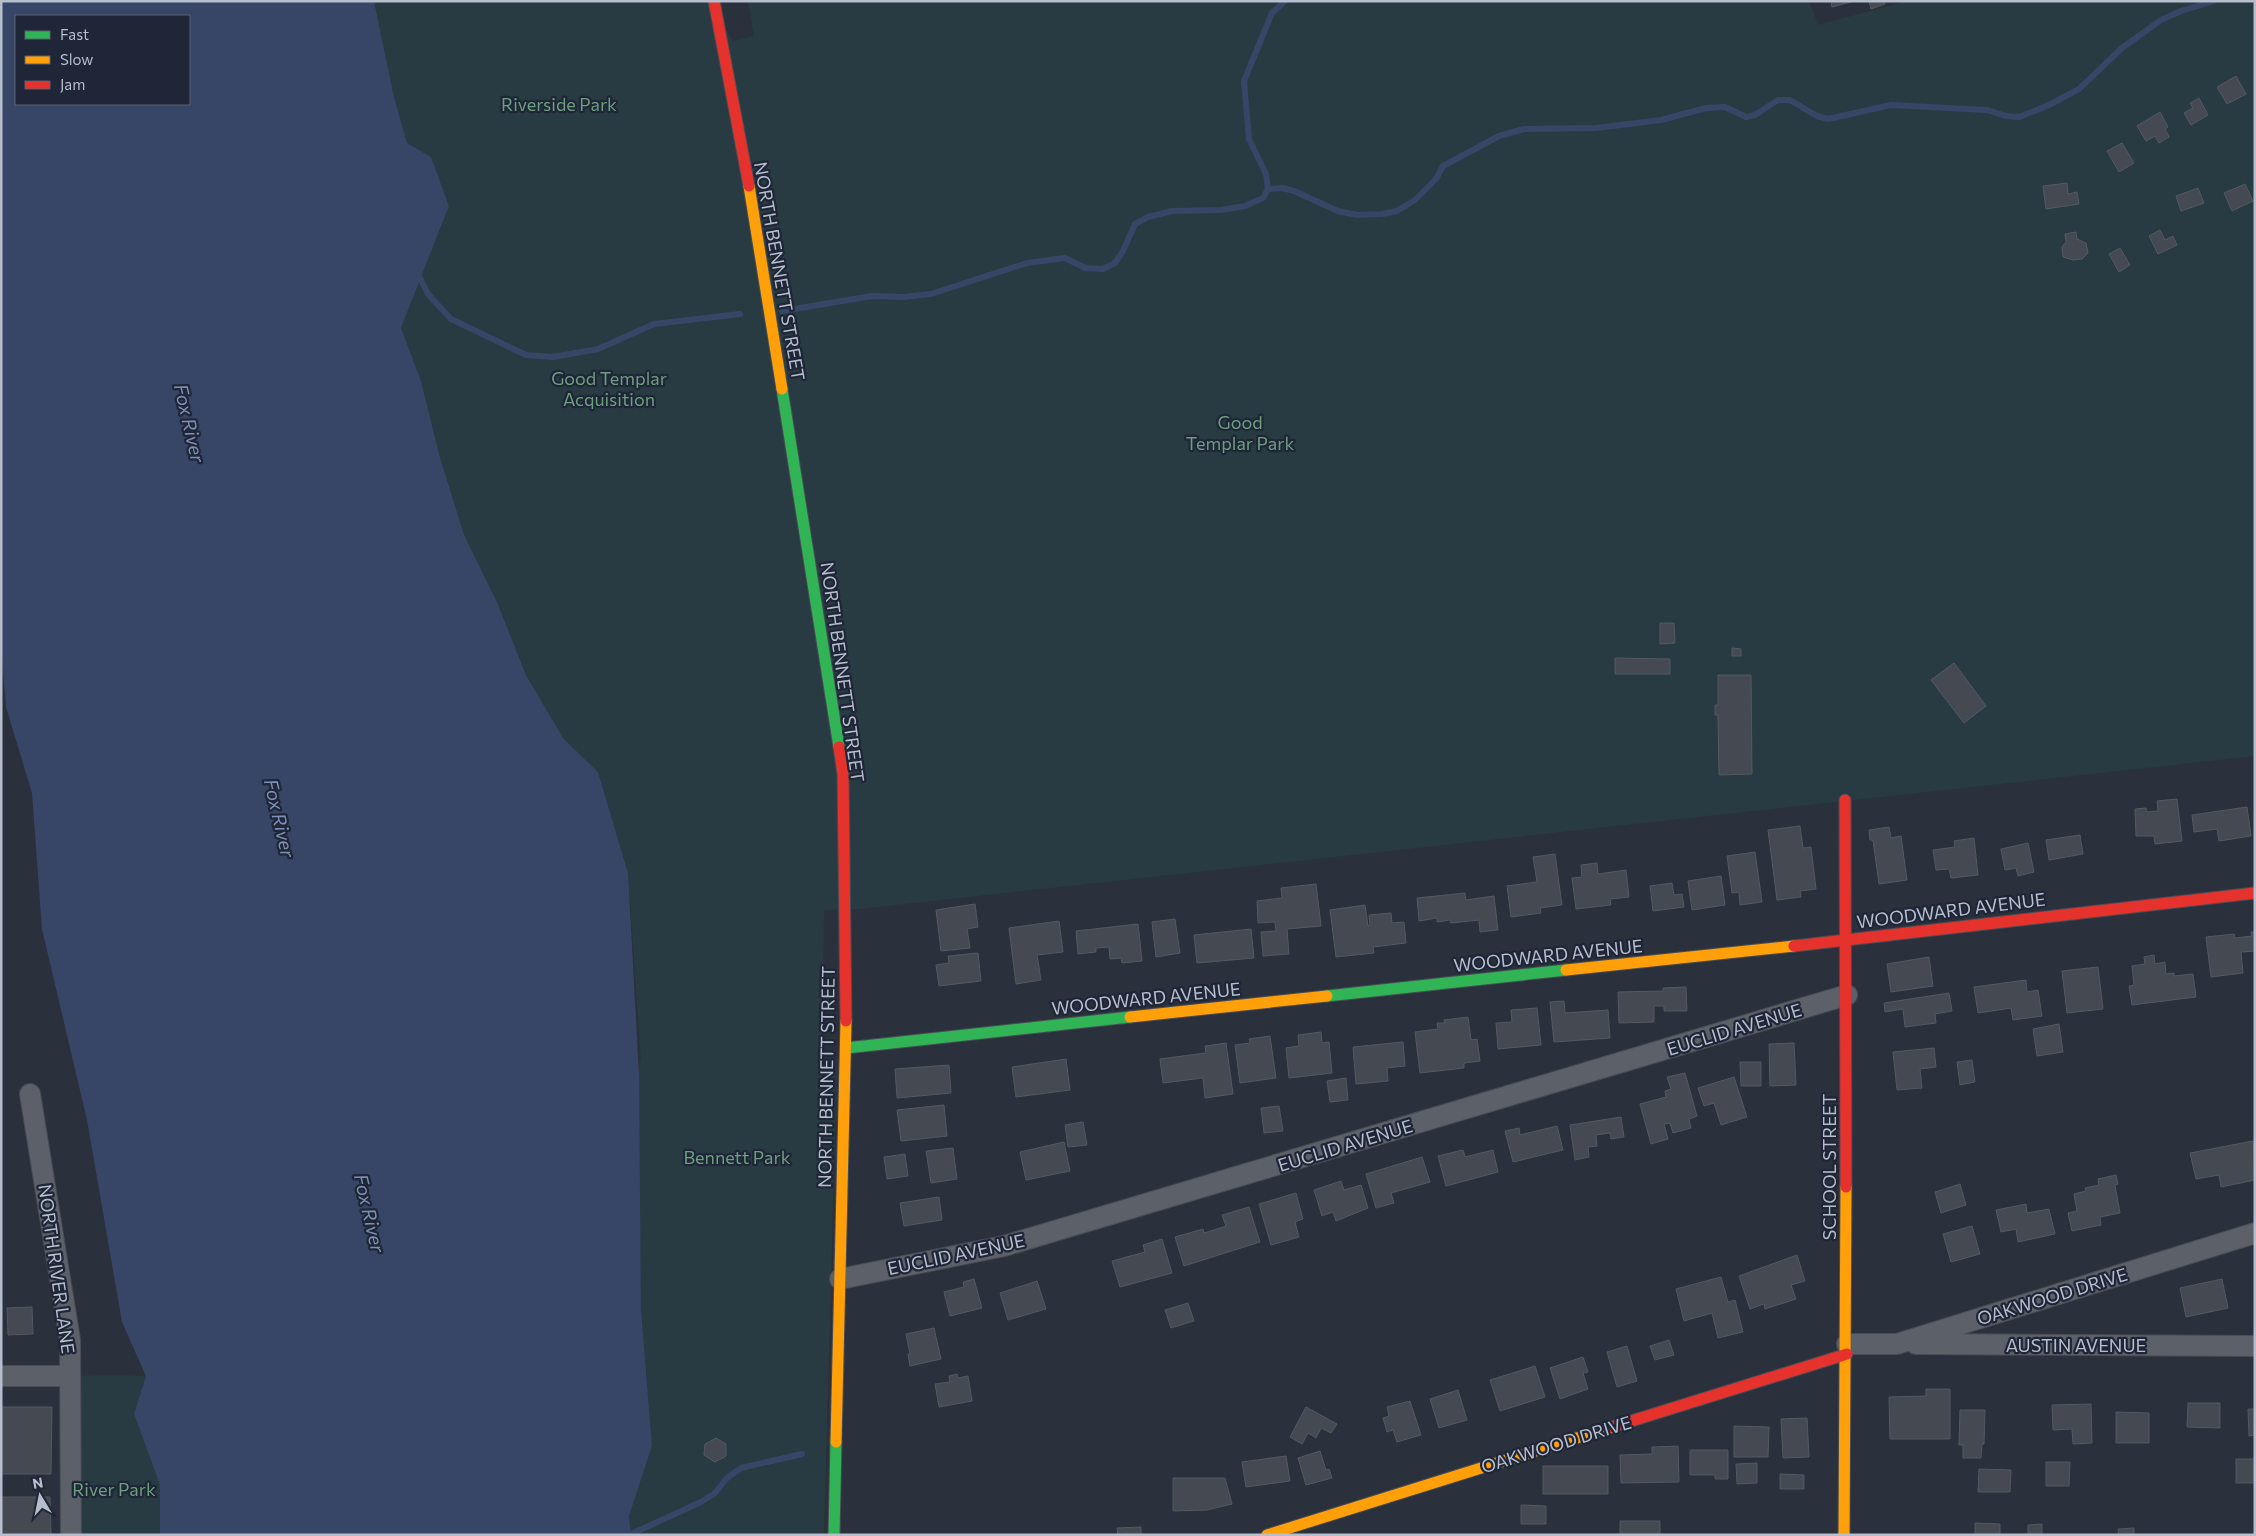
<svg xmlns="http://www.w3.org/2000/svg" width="2256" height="1536" font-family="Commissioner,sans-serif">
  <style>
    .green { fill: #283b42 }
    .water { fill: #374666; fill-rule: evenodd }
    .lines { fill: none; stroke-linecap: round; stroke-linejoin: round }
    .stream { stroke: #374666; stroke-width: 6 }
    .building { fill: #444952; stroke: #535963 }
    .street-casing { stroke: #484c54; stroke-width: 22 }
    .fast-casing { stroke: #484c54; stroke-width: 13 }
    .slow-casing { stroke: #484c54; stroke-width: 13 }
    .jam-casing { stroke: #484c54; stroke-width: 13 }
    .street { stroke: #5c6069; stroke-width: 20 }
    .fast { stroke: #30b455; stroke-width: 11 }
    .slow { stroke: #ff9f0a; stroke-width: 11 }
    .jam { stroke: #e5322d; stroke-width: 11 }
    .labels { text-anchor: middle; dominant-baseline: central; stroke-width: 4.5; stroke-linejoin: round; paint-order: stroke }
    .park-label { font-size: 18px; fill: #6d9e7d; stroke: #1e2637 }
    .street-label { font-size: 18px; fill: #b6bdcc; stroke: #1e2637 }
    .water-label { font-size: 19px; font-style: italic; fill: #7c8fb4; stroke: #1e2637 }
  </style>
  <rect width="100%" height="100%" fill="#2b313c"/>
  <g class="green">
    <path d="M374,1H708L733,41L754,36L748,1H1809L1818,25L1907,1H2255V756L859,909L824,910L822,1059H837L824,1535H631L629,1516L652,1446L641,1309L638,1067L641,1060L628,873L598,772L563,738L526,675L497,602L464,535L439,454L421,381L401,328L449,206L431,157L407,143L394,97Z"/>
    <path d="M114,1375L146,1376L134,1414L160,1485V1535H71L70,1376Z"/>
  </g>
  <path class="water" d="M1,1H374L394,97L407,143L431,157L449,206L401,328L421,381L439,454L464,535L497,602L526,675L563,738L598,772L628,873L639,1075L641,1309L652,1446L629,1516L631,1535H160V1485L134,1414L146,1376L122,1322L87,1120L42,929L32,793L6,707L1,647ZM16,16H189V104H16Z"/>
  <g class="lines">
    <g class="stream">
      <path d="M1268,189L1282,188L1294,191L1338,211L1357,215L1382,214L1397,211L1415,200L1436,179L1443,166L1499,136L1524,129L1596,128L1661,120L1706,108L1725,107L1746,117L1755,115L1778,100H1790L1817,116L1828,119L1891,105L1987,110L2006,116L2019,117L2047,106L2079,89L2122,48L2161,20L2181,11L2214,1"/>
      <path d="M413,280L420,278L428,294L451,319L526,355L553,357L598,349L654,324L740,314"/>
      <path d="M782,311L872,296L903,297L931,294L1027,263L1065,258L1085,268L1103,269L1115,263L1123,251L1135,224L1148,217L1172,211L1221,210L1245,206L1263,198L1268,189L1266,174L1249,139L1244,81L1272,13L1285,1"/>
      <path d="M631,1534L701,1502L715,1493L727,1478L741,1468L802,1454"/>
    </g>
  </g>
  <g class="building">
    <path d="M1831,1H1854L1832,7Z"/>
    <path d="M1869,1H1884L1885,4L1871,9Z"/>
    <path d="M2236,76L2246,94L2227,104L2217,87Z"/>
    <path d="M2199,98L2208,115L2191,125L2184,113L2193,108L2190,103Z"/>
    <path d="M2160,112L2168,127L2165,129L2169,137L2159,143L2155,136L2146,141L2137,126Z"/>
    <path d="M2122,143L2134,163L2119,172L2107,151Z"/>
    <path d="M2067,183L2068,194L2077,192L2079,204L2046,209L2043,186Z"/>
    <path d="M2245,184L2253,201L2232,211L2224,193Z"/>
    <path d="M2198,188L2204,203L2181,211L2176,196Z"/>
    <path d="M2160,230L2165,240L2173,236L2177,245L2158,254L2149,236Z"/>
    <path d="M2076,232L2077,239L2086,243L2088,253L2082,259L2073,260L2063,257L2062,247L2066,242L2065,234Z"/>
    <path d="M2120,248L2130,265L2119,272L2109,254Z"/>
    <path d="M1660,623H1674L1675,643L1660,644Z"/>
    <path d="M1732,648L1741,649V656H1732Z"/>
    <path d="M1615,658L1670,659V674H1615Z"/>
    <path d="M1954,663L1986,706L1964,723L1931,680Z"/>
    <path d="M1718,675H1751L1752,774L1719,775L1718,715H1715V705H1718Z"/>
    <path d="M2177,799L2182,841L2155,844L2154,836H2136L2135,809L2146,808L2147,812L2158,811L2157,801Z"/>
    <path d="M2247,807L2251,836L2219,841L2217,829L2194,832L2192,815Z"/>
    <path d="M1800,826L1803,848L1811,847L1816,889L1800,891L1801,897L1777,900L1768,830Z"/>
    <path d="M1889,827L1891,838L1901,836L1907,880L1879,884L1873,840H1870L1869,830Z"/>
    <path d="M2080,835L2083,854L2049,860L2046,840Z"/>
    <path d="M1974,838L1978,875L1951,878L1949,869L1936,870L1933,850L1955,847L1954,841Z"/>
    <path d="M2028,843L2034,872L2018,876L2016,868L2005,870L2001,849Z"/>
    <path d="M1755,852L1762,902L1740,905L1739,892L1732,893L1727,856Z"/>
    <path d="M1555,854L1562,905L1540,908L1541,913L1511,917L1507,886L1537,882L1533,857Z"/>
    <path d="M1597,863L1598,874L1626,870L1629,897L1610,899L1611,905L1576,909L1572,878L1582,877L1581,865Z"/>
    <path d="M1721,876L1725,905L1692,910L1688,881Z"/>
    <path d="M1672,883L1674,895L1682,894L1684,907L1653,911L1650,886Z"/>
    <path d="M1316,884L1321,926L1287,929L1289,954L1263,956L1261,932L1276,931L1275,922L1258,923L1257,901L1282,898L1281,888Z"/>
    <path d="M1465,893L1466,900L1494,896L1498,930L1480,932L1479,920L1451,923L1450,920L1437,922V918L1419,921L1417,898Z"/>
    <path d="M975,904L978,927L967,929L970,948L941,951L936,910Z"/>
    <path d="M1365,905L1368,926L1370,925L1369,915L1391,913L1392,923L1404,922L1406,943L1373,947L1374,953L1336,957L1330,910Z"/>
    <path d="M1175,919L1180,953L1156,957L1152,922Z"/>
    <path d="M1059,921L1063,952L1037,955L1041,980L1016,984L1009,928Z"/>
    <path d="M1138,924L1142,961L1122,963L1121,958L1110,959L1109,947L1096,948V952L1078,954L1076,931Z"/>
    <path d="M1251,929L1254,958L1197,963L1194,935Z"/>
    <path d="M2251,932H2255V951L2241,952L2243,973L2211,977L2206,937L2234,934L2235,938L2252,936Z"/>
    <path d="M978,953L981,981L939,986L936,965L949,963L948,956Z"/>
    <path d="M2154,955L2155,964L2165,962L2166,974L2174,973V976L2193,974L2196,997L2132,1005L2129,986L2134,985L2132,966L2145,964L2144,957Z"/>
    <path d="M1929,957L1933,986L1891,992L1887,964Z"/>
    <path d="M2098,967L2103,1009L2067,1013L2062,971Z"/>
    <path d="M2026,980L2027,992L2038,990L2042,1016L2013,1020L2011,1008L1978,1013L1974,987Z"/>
    <path d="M1686,987L1687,1011H1664V1006H1654V1022L1619,1023L1618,992L1663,991V988Z"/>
    <path d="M1949,993L1952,1011L1935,1014L1936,1023L1905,1027L1903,1009L1885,1012L1884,1003Z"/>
    <path d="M1564,1001L1565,1013L1608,1010L1610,1038L1554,1042L1550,1002Z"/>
    <path d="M1537,1008L1541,1045L1498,1049L1496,1023L1512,1022L1511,1010Z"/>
    <path d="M1468,1017L1471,1040L1477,1039L1480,1061L1464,1063V1068L1420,1073L1415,1032L1438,1029L1437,1023H1445L1444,1020Z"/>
    <path d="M2059,1024L2063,1052L2037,1056L2033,1029Z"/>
    <path d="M1321,1032L1322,1043L1329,1042L1332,1073L1289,1078L1286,1048L1299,1046L1298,1035Z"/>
    <path d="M1270,1036L1276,1078L1240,1083L1235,1045L1250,1043L1249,1039Z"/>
    <path d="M1403,1042L1405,1066L1387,1068L1388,1081L1356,1084L1353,1047Z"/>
    <path d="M1226,1043L1233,1094L1205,1098L1203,1078L1163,1083L1160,1059L1206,1053L1205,1046Z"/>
    <path d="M1794,1043L1796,1085L1770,1086L1769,1044Z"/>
    <path d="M1934,1048L1936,1067L1920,1069L1922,1088L1897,1090L1893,1052Z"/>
    <path d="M1066,1059L1070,1090L1016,1097L1012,1067Z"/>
    <path d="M1972,1060L1975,1082L1960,1085L1957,1062Z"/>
    <path d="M1740,1062H1761V1086H1741Z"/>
    <path d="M949,1065L951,1093L897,1098L895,1069Z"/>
    <path d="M1685,1073L1697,1116L1689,1119L1691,1128L1673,1133L1670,1123L1664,1124L1668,1139L1651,1144L1640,1104L1666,1097L1665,1091L1671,1089L1667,1077Z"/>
    <path d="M1734,1077L1747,1117L1721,1125L1714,1103L1704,1106L1698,1088Z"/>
    <path d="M1346,1078L1348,1100L1330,1102L1327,1081Z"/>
    <path d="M944,1105L947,1136L901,1141L897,1110Z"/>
    <path d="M1279,1106L1283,1131L1264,1133L1261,1108Z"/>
    <path d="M1621,1117L1624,1137L1611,1139L1610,1133L1596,1135L1597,1146L1588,1147L1589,1157L1575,1160L1570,1125Z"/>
    <path d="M1083,1122L1087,1145L1068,1147L1065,1125Z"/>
    <path d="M1557,1126L1563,1150L1513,1162L1505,1131L1519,1128L1520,1135Z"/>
    <path d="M2253,1141L2255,1180L2221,1187L2219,1175L2196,1179L2190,1153Z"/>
    <path d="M1064,1142L1070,1171L1026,1180L1020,1152Z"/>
    <path d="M953,1148L957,1179L931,1183L926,1151Z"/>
    <path d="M1463,1150L1465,1157L1493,1150L1498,1172L1446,1186L1438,1156Z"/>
    <path d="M905,1154L908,1176L887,1179L884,1157Z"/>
    <path d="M1422,1157L1430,1182L1391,1193L1394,1203L1376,1208L1366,1174Z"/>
    <path d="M2116,1175L2118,1184L2115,1185L2120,1213L2100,1217L2101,1225L2072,1231L2068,1213L2077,1211L2074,1194L2086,1191L2085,1188L2099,1185L2098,1179Z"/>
    <path d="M1341,1181L1344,1190L1361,1185L1368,1208L1336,1221L1333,1212L1322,1216L1314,1190Z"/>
    <path d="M1960,1184L1966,1205L1941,1213L1935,1192Z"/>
    <path d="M1296,1193L1303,1219L1295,1222L1299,1237L1271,1245L1259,1204Z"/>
    <path d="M939,1197L942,1220L904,1226L900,1203Z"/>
    <path d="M2026,1204L2027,1213L2049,1209L2055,1234L2018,1242L2016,1229L2001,1232L1996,1210Z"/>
    <path d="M1249,1207L1260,1242L1184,1266L1175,1237L1203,1229L1204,1233L1226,1226L1222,1215Z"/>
    <path d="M1972,1226L1980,1254L1951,1262L1943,1234Z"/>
    <path d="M1162,1239L1172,1273L1120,1287L1112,1261L1145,1252L1143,1245Z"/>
    <path d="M1797,1255L1805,1281L1791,1285L1796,1299L1765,1309L1764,1304L1750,1309L1739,1276Z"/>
    <path d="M1721,1277L1728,1302L1735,1300L1743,1332L1718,1338L1712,1313L1684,1321L1676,1289Z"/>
    <path d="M974,1279L982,1308L950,1316L944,1292L964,1287L963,1282Z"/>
    <path d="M2222,1279L2228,1308L2186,1317L2180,1288Z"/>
    <path d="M1037,1281L1046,1309L1008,1320L1000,1293Z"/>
    <path d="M1188,1303L1194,1321L1171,1328L1165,1310Z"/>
    <path d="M32,1307L33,1334L8,1335L7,1308Z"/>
    <path d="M934,1328L941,1359L910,1366L908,1354H910L906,1334Z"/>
    <path d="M1669,1340L1674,1355L1655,1360L1650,1346Z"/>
    <path d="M1627,1346L1637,1381L1617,1387L1607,1352Z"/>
    <path d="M1583,1357L1588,1372L1583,1373L1588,1389L1560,1399L1550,1368Z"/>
    <path d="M1535,1366L1545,1397L1500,1411L1490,1380Z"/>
    <path d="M957,1374L958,1378L968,1376L972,1401L939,1407L935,1384L950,1382L949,1376Z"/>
    <path d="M1926,1389H1950V1439H1890L1889,1397L1926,1396Z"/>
    <path d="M1458,1390L1467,1420L1439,1428L1430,1399Z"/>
    <path d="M1410,1401L1421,1435L1397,1442L1393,1430L1387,1432L1383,1418L1389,1416L1387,1407Z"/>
    <path d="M2188,1403H2220V1428L2187,1427Z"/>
    <path d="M2091,1404L2092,1443L2073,1444L2072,1429L2053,1430L2052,1405Z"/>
    <path d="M1,1407H52L51,1474H1Z"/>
    <path d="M1306,1407L1337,1424L1331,1433L1321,1428L1316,1438L1308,1433L1302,1444L1290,1437Z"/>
    <path d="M2248,1409H2255V1435L2249,1436Z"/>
    <path d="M1960,1410H1985L1984,1444H1982L1981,1458H1963V1445H1959Z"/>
    <path d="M2116,1412L2149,1413V1443H2116Z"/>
    <path d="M1807,1418L1809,1457L1783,1458L1781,1419Z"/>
    <path d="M1734,1426L1769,1427L1768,1457H1734Z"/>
    <path d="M716,1438L726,1444V1456L715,1462L704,1455L705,1444Z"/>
    <path d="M1678,1446L1679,1482L1621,1483L1620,1455L1652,1454V1447Z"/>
    <path d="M1690,1450H1728V1479H1715V1475H1690Z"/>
    <path d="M1320,1451L1326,1470L1329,1469L1332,1478L1306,1485L1298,1458Z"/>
    <path d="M1286,1456L1290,1481L1246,1487L1242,1462Z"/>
    <rect x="2236" y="1459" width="19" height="24"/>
    <path d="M2046,1462H2070L2069,1486H2046Z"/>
    <path d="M1757,1463V1483L1737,1484L1736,1464Z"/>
    <rect x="1543" y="1466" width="65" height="28"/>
    <path d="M1979,1469L2011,1470L2010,1492H1978Z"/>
    <path d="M1780,1474L1804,1475V1489H1780Z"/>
    <path d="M1173,1478H1225L1232,1504L1207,1510L1173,1511Z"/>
    <path d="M1,1497H50L51,1535H1Z"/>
    <path d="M1521,1505L1546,1506V1524H1521Z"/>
    <rect x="1620" y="1521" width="40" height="14"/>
    <path d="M1975,1523L2000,1524V1535H1975Z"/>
    <path d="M2042,1524V1535H2028V1525Z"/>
    <path d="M1141,1527V1535H1118L1117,1528Z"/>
    <path d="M2134,1528V1535H2119L2118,1529Z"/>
  </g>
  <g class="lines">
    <g class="street-casing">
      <g id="street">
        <path d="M30,1094L70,1340L71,1535"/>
        <path d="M840,1279L1004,1246L1847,995"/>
        <path d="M1847,1344H1897L2255,1233"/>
        <path d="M1916,1344L2255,1346"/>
        <path d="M1,1376H70"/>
      </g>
    </g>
    <g class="fast-casing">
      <g id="fast">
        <path d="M782,389L839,747"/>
        <path d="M1327,996L1566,970"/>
        <path d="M846,1048L1130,1017"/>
        <path d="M834,1535L836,1442"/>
      </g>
    </g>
    <g class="slow-casing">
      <g id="slow">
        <path d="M749,186L782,389"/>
        <path d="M1566,970L1794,946"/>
        <path d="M1130,1017L1327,996"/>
        <path d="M836,1442L846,1021"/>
        <path d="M1267,1535L1612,1427"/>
        <path d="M1844,1535L1846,1187"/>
      </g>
    </g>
    <g class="jam-casing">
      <g id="jam">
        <path d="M714,1L749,186"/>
        <path d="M839,747L843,774L846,1021"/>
        <path d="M1845,800L1846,1187"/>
        <path d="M1794,946L2255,893"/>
        <path d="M1612,1427L1847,1354"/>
      </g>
    </g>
    <use href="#street" class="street"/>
    <use href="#fast" class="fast"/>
    <use href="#slow" class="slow"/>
    <use href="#jam" class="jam"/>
  </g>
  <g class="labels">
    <g class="park-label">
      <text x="559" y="104">Riverside Park</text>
      <text x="609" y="378">Good Templar<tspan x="609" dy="21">Acquisition</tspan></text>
      <text x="1240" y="422">Good<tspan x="1240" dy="21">Templar Park</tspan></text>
      <text x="737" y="1157">Bennett Park</text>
      <text x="114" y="1489">River Park</text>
    </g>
    <g class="street-label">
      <text transform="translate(780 271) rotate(80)">NORTH BENNETT STREET</text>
      <text transform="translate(843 672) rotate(82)">NORTH BENNETT STREET</text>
      <text transform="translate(1951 910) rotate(-7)">WOODWARD AVENUE</text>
      <text transform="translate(1548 955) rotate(-6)">WOODWARD AVENUE</text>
      <text transform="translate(1146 998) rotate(-6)">WOODWARD AVENUE</text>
      <text transform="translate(1734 1029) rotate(-17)">EUCLID AVENUE</text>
      <text transform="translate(826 1077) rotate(-89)">NORTH BENNETT STREET</text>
      <text transform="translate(1345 1145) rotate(-17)">EUCLID AVENUE</text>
      <text transform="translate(1829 1167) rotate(-90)">SCHOOL STREET</text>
      <text transform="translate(956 1254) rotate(-12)">EUCLID AVENUE</text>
      <text transform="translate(57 1269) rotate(82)">NORTH RIVER LANE</text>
      <text transform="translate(2052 1296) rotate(-17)">OAKWOOD DRIVE</text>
      <text x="2076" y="1345">AUSTIN AVENUE</text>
      <text transform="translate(1556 1444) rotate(-17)">OAKWOOD DRIVE</text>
    </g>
    <g class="water-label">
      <text transform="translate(190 423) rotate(77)">Fox River</text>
      <text transform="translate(280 818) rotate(77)">Fox River</text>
      <text transform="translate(370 1213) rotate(77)">Fox River</text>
    </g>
  </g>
  <rect width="2256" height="1536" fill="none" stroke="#b6bdcc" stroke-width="5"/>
  <rect x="15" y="15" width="175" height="90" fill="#1e2637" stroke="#5b6273"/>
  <rect x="25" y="31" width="25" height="8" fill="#30b455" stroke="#5b6273"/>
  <text x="60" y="40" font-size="15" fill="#b6bdcc">Fast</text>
  <rect x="25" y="56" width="25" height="8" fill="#ff9f0a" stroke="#5b6273"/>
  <text x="60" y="65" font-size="15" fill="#b6bdcc">Slow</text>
  <rect x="25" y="81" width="25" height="8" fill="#e5322d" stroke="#5b6273"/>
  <text x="60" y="90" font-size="15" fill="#b6bdcc">Jam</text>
  <g transform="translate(40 1496) rotate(350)" stroke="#1e2637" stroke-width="4" paint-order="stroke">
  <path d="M0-4L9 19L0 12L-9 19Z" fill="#b6bdcc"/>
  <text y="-8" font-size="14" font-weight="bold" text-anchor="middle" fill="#b6bdcc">N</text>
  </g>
</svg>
